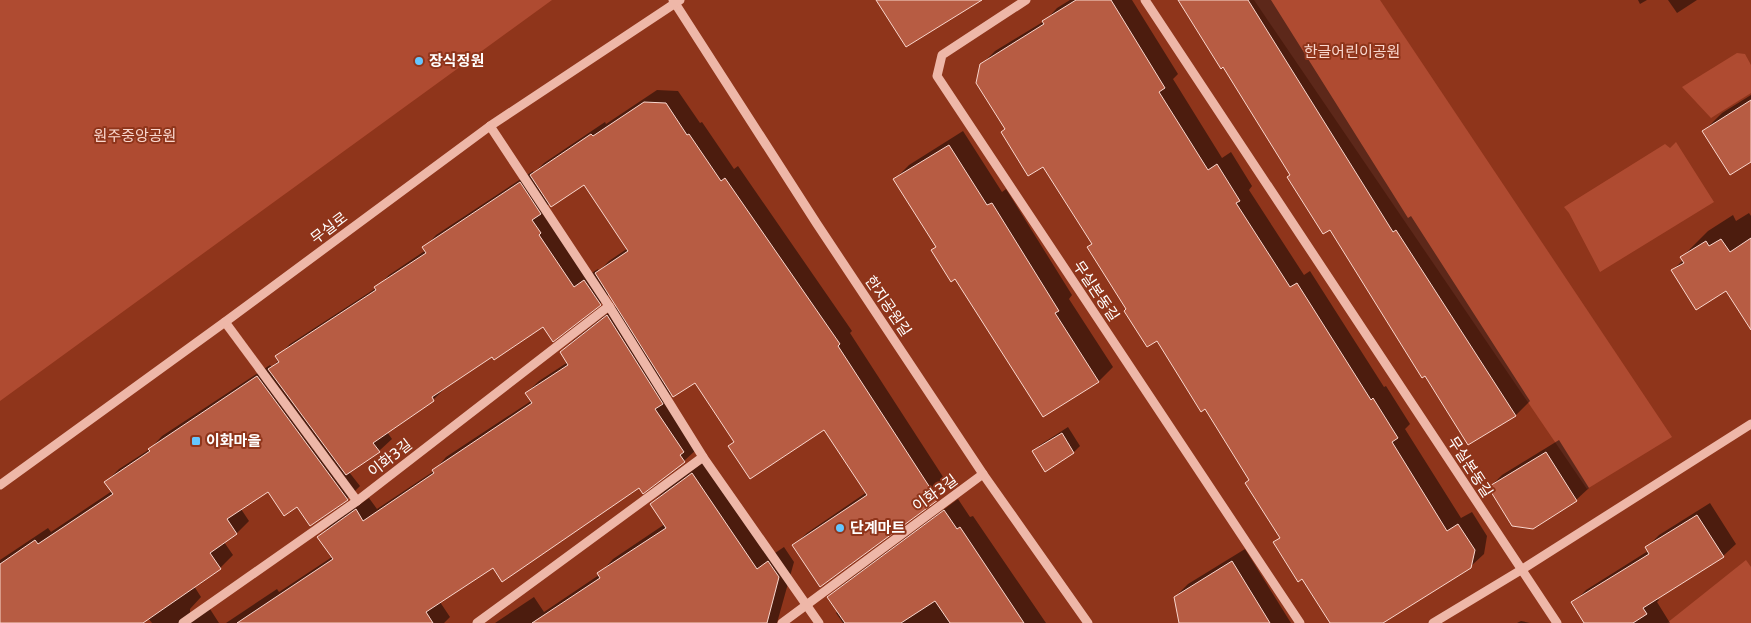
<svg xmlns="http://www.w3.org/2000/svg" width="1751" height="623" font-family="'DejaVu Sans','Noto Sans KR',sans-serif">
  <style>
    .green { fill: #af4b31 }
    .shadow { fill: #0007; fill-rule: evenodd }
    .building { fill: #b75c43; stroke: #fad7ce }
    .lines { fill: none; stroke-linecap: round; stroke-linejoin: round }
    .minor { stroke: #eeb7a8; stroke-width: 9 }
    .poi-dot { fill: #65c6ff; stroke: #8f351b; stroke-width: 2 }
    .labels { text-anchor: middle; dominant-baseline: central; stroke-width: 4; stroke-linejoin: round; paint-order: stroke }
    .park-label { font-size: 15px; fill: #fad7ce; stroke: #8f351b }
    .poi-label { font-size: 15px; font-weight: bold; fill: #fff; stroke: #8f351b; text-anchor: start }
    .street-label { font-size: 15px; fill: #fff; stroke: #8f351b }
  </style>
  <rect width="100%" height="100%" fill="#8f351b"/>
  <g class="green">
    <path d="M0,0H552L0,401Z"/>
    <path d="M1254,0H1380L1672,437L1587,489Z"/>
    <path d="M1737,53L1745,54L1751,65V93L1711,118L1682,87Z"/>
    <path d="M1676,142L1714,202L1600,272L1569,213L1564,207L1665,144L1670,148Z"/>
    <path d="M1746,560L1751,567V623H1667Z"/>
  </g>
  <g class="shadow">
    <path d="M1070,0H1132L1178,74L1173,79L1222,158L1231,152L1252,186L1249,190L1304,275L1310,271L1384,387L1386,386L1410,424L1405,429L1461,518L1472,512L1487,536L1484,554L1470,567L1381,623H1332L1303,578L1275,543L1281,537L1250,479L1205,408L1157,339L1127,309L1089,247L1093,243L1043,165L1006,128L981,65L995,51L1046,20L1057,8Z"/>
    <path d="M1179,0H1271L1408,218L1411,216L1530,401L1516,415L1469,444L1330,228L1291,174L1223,65Z"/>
    <path d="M1638,0H1647L1640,4Z"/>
    <path d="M1668,0H1697L1677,13Z"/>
    <path d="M657,90L678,91L700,123L702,122L734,169L738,166L852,331L850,333L949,486L937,499L794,545L807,533L867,492L825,428L730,446L735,441L695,381L672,393L668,397L697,449L684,461L493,566L440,602L450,617L444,623H226L277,589L279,592L332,557L319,537L331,524L369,498L377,509L434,471L446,457L531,401L526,393L539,381L568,362L561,352L574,340L617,306L609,294L600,304L543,325L492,355L446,387L434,399L429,391L432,399H434L387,432L392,439L379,451L349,472L360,486L347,499L311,524L298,505L269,490L241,509L249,521L237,533L224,542L233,555L220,568L194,586L201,597L190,609V614L210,609L219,623H152L148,618L141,623H0V560L48,528L51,532L112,491L106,482L119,469L150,449L162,436L270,365L272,367L279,360L277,357L290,344L376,288L389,275L426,250L424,248L436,235L533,171L534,173L544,163L605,122L606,124ZM584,183L628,248L609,261L599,271L598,269L587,276L545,208L550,203Z"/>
    <path d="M1751,95V161L1704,131L1722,113Z"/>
    <path d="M963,131L1002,192L1006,189L1072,295L1069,299L1113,367L1099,381L1043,416L895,179L909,165Z"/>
    <path d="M1749,213L1751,216V313L1726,289L1673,270L1683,260L1682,257L1708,231L1733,215L1736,221Z"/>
    <path d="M1068,427L1080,446L1074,452L1045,470L1034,451L1040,445Z"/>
    <path d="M1559,440L1589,488L1576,500L1489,488L1502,475Z"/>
    <path d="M708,459L772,555L784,547L794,562L777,623H495L534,597L544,612L599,575L613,559L665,524L651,504L666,489Z"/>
    <path d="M958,499L970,517L973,516L1046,623H843L836,613L838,611L829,597L842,585Z"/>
    <path d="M1710,503L1736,544L1723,556L1657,598L1659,600L1657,602L1670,623H1586L1573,603L1586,590L1648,551L1646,548L1659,535Z"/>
    <path d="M1245,549L1291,623H1181L1175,597L1188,584Z"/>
    <path d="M1521,621L1530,623H1517Z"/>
  </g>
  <g class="building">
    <path d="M876,0H982L906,47Z"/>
    <path d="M1076,0H1111L1165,88L1159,92L1208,170L1217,164L1240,201L1236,203L1290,287L1297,283L1371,400L1373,398L1398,438L1392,442L1447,531L1458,524L1475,550L1471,568L1383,623H1330L1302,579L1298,582L1273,542L1280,538L1245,483L1249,480L1205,409L1201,412L1157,341L1147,347L1124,311L1126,309L1087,247L1092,244L1043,167L1028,176L1001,132L1005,129L976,83L980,64L1044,24L1042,21Z"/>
    <path d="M1178,0H1248L1393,232L1396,230L1516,416L1468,445L1425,376L1422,378L1330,230L1323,234L1287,177L1290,175L1223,67L1221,69Z"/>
    <path d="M1751,100V162L1730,175L1702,131Z"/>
    <path d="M644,102L666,103L687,135L689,134L721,181L725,178L840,344L838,346L938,500L820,587L792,545L867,495L824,430L750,479L728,446L734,442L695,383L673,397L595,273L628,251L584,185L551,207L530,175L591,134L593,136Z"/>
    <path d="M949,145L987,205L992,203L1059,311L1055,313L1099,382L1043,417L955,279L951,282L931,250L936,247L893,179Z"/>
    <path d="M520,182L541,214L532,220L541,233L539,235L574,287L584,280L601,305L553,342L543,327L494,360L492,357L432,397L434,401L373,443L380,452L346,475L268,369L279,362L275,356L376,290L374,287L426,253L422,247Z"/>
    <path d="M1751,238V330L1726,291L1696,310L1671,270L1684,263L1680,257L1706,241L1709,246L1721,239L1730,252Z"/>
    <path d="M607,315L663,404L655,409L684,452L680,455L685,462L643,494L639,488L502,582L493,568L426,612L433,623H237L333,559L317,537L356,509L363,521L434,473L432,470L532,403L525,393L568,365L560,352Z"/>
    <path d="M257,376L348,500L310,526L297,507L284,516L268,492L227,519L237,534L210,553L221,569L143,623H0V564L35,540L38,544L113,494L104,482L150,451L148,449Z"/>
    <path d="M1062,433L1074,453L1045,472L1032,451Z"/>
    <path d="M1546,452L1577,501L1533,529L1512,526L1488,487Z"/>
    <path d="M692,473L757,569L768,561L779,577L767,623H532L600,578L597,573L666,528L650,504Z"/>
    <path d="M944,510L957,529L960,527L1024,623H950L935,601L901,623H845L827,597Z"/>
    <path d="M1697,515L1724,557L1643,608L1647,614L1633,623H1584L1571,602L1649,554L1645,547Z"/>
    <path d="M1232,561L1270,623H1179L1174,597Z"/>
  </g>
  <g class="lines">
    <g class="minor">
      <path d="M673,0L817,224L983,474L1088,623"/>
      <path d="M1026,0L942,55L937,76L1300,623"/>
      <path d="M1145,0L1557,623"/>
      <path d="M490,126L609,306L703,457L819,623"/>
      <path d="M225,322L357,501"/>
      <path d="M0,485L225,322L490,126L680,0"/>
      <path d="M183,623L357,501L609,306"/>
      <path d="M477,623L703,457"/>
      <path d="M782,623L983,474"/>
      <path d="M1433,623L1521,570L1751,424"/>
    </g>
  </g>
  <g class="poi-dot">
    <circle cx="419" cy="61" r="5"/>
    <rect x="191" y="436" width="10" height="10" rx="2.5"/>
    <circle cx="840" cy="528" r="5"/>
  </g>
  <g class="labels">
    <g class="park-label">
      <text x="1352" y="52">한글어린이공원</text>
      <text x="135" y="136">원주중앙공원</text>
    </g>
    <g class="poi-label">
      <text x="429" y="61">장식정원</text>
      <text x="206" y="441">이화마을</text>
      <text x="850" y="528">단계마트</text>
    </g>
    <g class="street-label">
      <text transform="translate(329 228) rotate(-37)">무실로</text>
      <text transform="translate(1096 291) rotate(56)">무실본동길</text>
      <text transform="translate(888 306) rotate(56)">한지공원길</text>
      <text transform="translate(390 458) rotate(-38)">이화3길</text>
      <text transform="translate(1470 467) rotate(57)">무실본동길</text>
      <text transform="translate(935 493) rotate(-36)">이화3길</text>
    </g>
  </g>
</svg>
